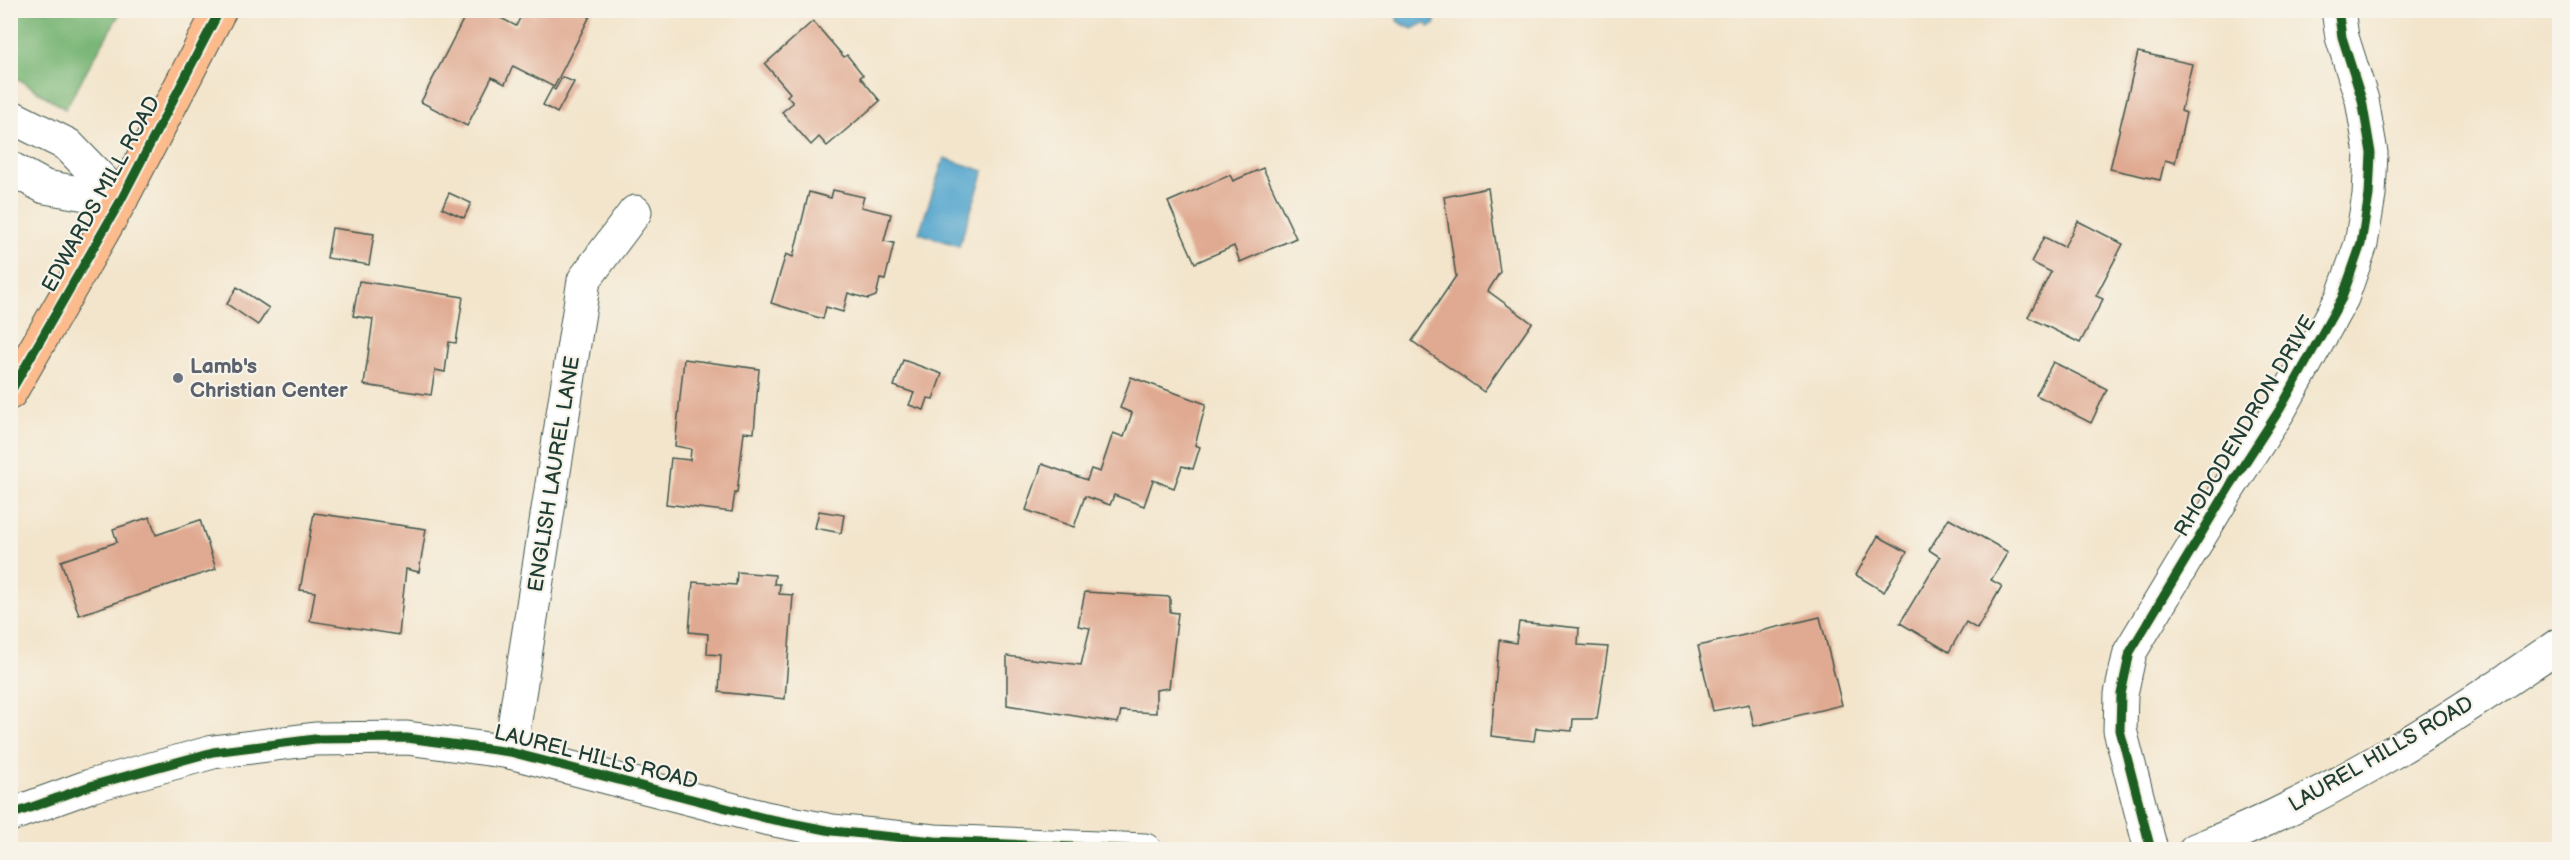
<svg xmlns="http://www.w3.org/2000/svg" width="2570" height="860" font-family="'Balsamiq Sans',sans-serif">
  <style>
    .forest { fill: #78b575; stroke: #4c7954; stroke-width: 1.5 }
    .water { fill: #52a5cd; stroke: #387180; stroke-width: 1.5 }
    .building { fill: #e0aa92 }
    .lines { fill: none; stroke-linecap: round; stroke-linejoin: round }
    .minor-casing { stroke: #3f564b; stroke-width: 35 }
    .major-casing { stroke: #3f564b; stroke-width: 35 }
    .minor { stroke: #fff; stroke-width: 33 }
    .major { stroke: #fbbb8d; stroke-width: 33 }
    .cycleway-casing { stroke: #f7f3e8; stroke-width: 13 }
    .cycleway { stroke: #1b5e20; stroke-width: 9 }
    .worship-dot { fill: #6b7280; stroke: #f7f3e8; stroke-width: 2 }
    .labels { text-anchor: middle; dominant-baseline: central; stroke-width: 4.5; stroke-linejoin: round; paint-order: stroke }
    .street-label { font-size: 21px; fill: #1f3d34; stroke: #f7f3e8 }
    .worship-label { font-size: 21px; font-weight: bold; fill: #5b616d; stroke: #f7f3e8; text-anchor: start }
  </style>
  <rect width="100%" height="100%" fill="#f7f3e8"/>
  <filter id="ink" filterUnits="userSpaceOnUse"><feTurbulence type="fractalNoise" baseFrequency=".0167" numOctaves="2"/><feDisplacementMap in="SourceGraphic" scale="12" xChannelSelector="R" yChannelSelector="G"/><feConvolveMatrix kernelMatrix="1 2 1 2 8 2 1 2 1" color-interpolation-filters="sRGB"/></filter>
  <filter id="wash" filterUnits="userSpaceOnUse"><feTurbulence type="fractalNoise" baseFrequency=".008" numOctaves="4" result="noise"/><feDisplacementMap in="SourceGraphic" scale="24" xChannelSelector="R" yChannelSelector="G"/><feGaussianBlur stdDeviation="1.35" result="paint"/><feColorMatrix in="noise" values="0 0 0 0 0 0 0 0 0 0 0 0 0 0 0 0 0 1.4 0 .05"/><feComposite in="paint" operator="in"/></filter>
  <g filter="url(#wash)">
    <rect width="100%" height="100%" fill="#f3e5cc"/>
    <path class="forest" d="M10,11H121L65,109L11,74Z"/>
    <g class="water">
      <path d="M1398,10H1446V11L1436,17L1434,25L1430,27L1425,23L1412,29L1397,21Z"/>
      <path d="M944,158L984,171L959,246L919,233Z"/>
    </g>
    <g id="blocks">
      <g class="building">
        <path d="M468,10H486L516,26L524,10L534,15L537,10H593L554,87L513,66L505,84L492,77L467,126L421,102Z"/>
        <path d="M813,21L844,57L847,55L863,75L860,77L880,101L827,146L819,137L811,145L782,112L793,103L787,96L790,93L765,64Z"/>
        <path d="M2138,52L2192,64L2181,111L2186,113L2175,163L2165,160L2160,180L2110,169Z"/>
        <path d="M562,77L574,82L557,113L543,105L552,88L555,90Z"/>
        <path d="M1263,168L1296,238L1240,262L1234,246L1195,263L1168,202L1230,175L1233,181Z"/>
        <path d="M1488,188L1500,272L1488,291L1532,323L1484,392L1412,341L1456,276L1444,197Z"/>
        <path d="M833,190L864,197L861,207L891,214L884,241L894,243L885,280L880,279L876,296L868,299L848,293L843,312L826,307L823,319L771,303L786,254L793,257L809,192L831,198Z"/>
        <path d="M449,193L471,203L464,218L442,208Z"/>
        <path d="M2078,221L2123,244L2096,296L2103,299L2080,343L2028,317L2051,272L2031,262L2044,237L2064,247Z"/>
        <path d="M332,228L374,234L369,265L327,258Z"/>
        <path d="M359,281L463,297L456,343L449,342L445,372L435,370L431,395L364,385L373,319L353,316Z"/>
        <path d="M237,287L269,308L258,325L227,304Z"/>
        <path d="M684,359L759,369L754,433L744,432L737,493H735L732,512L666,504L671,458L690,460L691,449L675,446Z"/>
        <path d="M903,360L942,374L933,399L928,398L924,410L909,405L914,393L894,386Z"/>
        <path d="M2053,362L2107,389L2091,423L2036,395Z"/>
        <path d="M1131,377L1206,404L1195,445L1200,447L1193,469L1182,466L1174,488L1153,480L1144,506L1114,495L1110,505L1085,496L1074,527L1026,510L1042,464L1087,480L1091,469L1100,472L1113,433L1124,437L1132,413L1120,408Z"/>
        <path d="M819,511L844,515L841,533L815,528Z"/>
        <path d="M314,513L426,529L419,572L406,569L399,635L310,621L315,592L300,590Z"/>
        <path d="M150,517L156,535L200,520L216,569L79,615L61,561L117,542L113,529Z"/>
        <path d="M1949,518L2008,552L1991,580L2002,586L1977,629L1966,622L1949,652L1900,623L1940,557L1929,550Z"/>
        <path d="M1878,536L1907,552L1884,592L1856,575Z"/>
        <path d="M737,572L775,575L774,584H780L779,594L793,595L785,699L719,692L721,655L707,654L708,634L689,632L693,582L736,585Z"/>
        <path d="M1085,592L1170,597V612L1178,613L1169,688L1156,690V713L1121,711L1118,723L1007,705V656L1081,665L1090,628L1078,626Z"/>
        <path d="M1820,617L1842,705L1754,726L1749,704L1713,711L1698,646Z"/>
        <path d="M1519,622L1579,628L1578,645L1608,647L1597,719H1573L1572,731L1536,728L1534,741L1491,736L1499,640L1516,643Z"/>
      </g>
    </g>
  </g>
  <g filter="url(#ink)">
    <use href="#blocks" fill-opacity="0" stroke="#3f564b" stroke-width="1.5"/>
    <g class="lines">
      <g class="minor-casing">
        <g id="minor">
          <path d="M10,116L68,145L121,200"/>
          <path d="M10,168L45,187L121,200"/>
          <path d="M510,752L584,280L635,212"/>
          <path d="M10,815L90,786L213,752L315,739L407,738L510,752L765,818L832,831L935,841L1145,850"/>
          <path d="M2151,850L2120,730L2121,694L2130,652L2230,486L2280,409L2342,298L2361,244L2369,195L2371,153L2362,100L2342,37L2338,10"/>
          <path d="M2195,850C2325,800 2445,723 2560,644"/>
        </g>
      </g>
      <g class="major-casing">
        <path id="major" d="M10,393L121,200L220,10"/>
      </g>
      <use href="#minor" class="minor"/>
      <use href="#major" class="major"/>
      <g class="cycleway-casing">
        <g id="cycleway">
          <path d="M10,393L121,200L220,10"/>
          <path d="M10,815L90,786L213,752L315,739L407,738L510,752L765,818L832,831L935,841L1145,850"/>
          <path d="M2151,850L2120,730L2121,694L2130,652L2230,486L2280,409L2342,298L2361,244L2369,195L2371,153L2362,100L2342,37L2338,10"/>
        </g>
      </g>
      <use href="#cycleway" class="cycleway"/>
    </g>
  </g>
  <circle class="worship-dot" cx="178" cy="378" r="6"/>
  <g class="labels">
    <g class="street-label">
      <text transform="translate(101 194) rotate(-61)">EDWARDS MILL ROAD</text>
      <text transform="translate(2245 426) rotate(-59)">RHODODENDRON DRIVE</text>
      <text transform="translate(554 474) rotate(-81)">ENGLISH LAUREL LANE</text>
      <text transform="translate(2381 754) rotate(-30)">LAUREL HILLS ROAD</text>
      <text transform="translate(596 757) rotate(14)">LAUREL HILLS ROAD</text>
    </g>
    <g class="worship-label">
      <text x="190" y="366">Lamb's<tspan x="190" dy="24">Christian Center</tspan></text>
    </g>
  </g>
  <rect width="2570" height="860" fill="none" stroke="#f7f3e8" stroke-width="36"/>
</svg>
